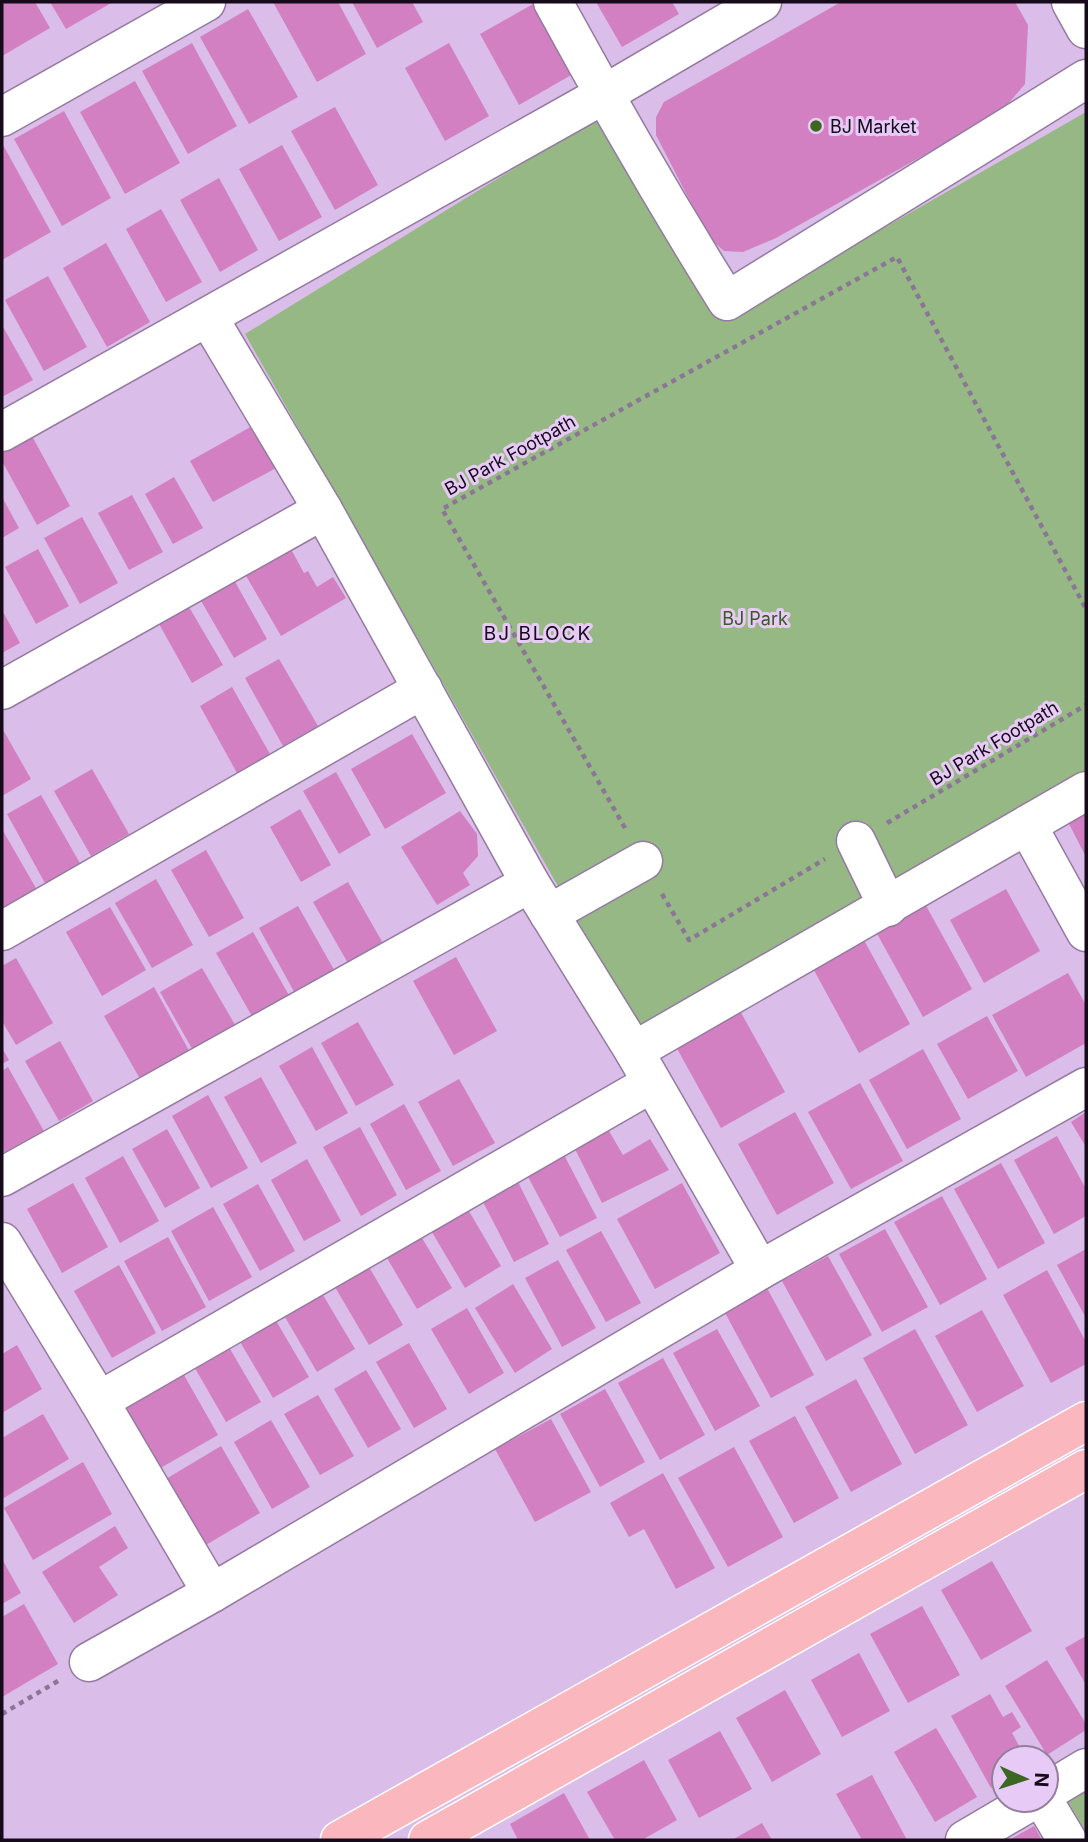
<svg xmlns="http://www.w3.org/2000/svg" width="1088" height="1842" font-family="Inter,sans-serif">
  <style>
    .green { fill: #96b884 }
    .building { fill: #d280c1 }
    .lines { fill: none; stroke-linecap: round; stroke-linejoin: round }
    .minor-casing { stroke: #957aa2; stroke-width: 41 }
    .major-casing { stroke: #fff; stroke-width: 41 }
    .path { stroke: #8c7696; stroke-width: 4.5; stroke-dasharray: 5 5; stroke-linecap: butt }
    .minor { stroke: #fff; stroke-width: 38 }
    .major { stroke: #fbb7be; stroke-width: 38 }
    .poi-dot { fill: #3d6622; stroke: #e8caf6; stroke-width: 2.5 }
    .labels { text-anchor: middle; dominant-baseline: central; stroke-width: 6; stroke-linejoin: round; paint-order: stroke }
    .poi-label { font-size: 18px; fill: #150b1a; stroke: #e8caf6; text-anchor: start }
    .street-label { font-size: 18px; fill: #150b1a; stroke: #e8caf6 }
    .park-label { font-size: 18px; fill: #375b20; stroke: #e8caf6 }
    .neighbourhood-label { font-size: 19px; letter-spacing: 2px; fill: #150b1a; stroke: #e8caf6 }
  </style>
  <rect width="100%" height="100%" fill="#dabde8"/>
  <g class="green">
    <path d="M606,112L725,319L1086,112V776L640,1031L245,334Z"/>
    <path d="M1086,1789V1832L1067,1800Z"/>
  </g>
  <g class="building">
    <path d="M2,2H35L50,28L2,56Z"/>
    <path d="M50,2H113L66,29Z"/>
    <path d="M273,2H338L366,54L317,82Z"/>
    <path d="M352,2H412L423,22L377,48Z"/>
    <path d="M596,2H672L679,14L622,47Z"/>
    <path d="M841,2H1015L1028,25L1025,84L1001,112L776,238L743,252L724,251L709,238L656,135V117L664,102Z"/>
    <path d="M533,4L573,74L519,105L480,34Z"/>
    <path d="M248,9L298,97L249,124L200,37Z"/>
    <path d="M192,43L237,126L188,154L142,71Z"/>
    <path d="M449,43L489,116L445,141L405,68Z"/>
    <path d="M135,81L180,163L125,194L80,112Z"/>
    <path d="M335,107L378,185L335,210L291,131Z"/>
    <path d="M64,111L111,198L62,226L14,139Z"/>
    <path d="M2,143L51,232L2,260Z"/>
    <path d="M282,145L322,217L279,241L239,169Z"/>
    <path d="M219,178L258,250L220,272L180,200Z"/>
    <path d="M161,209L202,282L166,302L126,229Z"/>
    <path d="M106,243L150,322L107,347L63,268Z"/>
    <path d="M48,276L87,347L44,371L5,300Z"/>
    <path d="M2,325L33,380L2,397Z"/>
    <path d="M254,425L278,467L213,502L190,461Z"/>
    <path d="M32,436L70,506L37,525L2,461V453Z"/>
    <path d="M174,477L203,528L173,544L145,494Z"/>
    <path d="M132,495L163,552L129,570L98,513Z"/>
    <path d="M2,497L19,528L2,538Z"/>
    <path d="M82,517L118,583L80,604L44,538Z"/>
    <path d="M287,542L304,573L308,571L317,587L333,577L346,598L281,636L242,569Z"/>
    <path d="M38,549L69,606L36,624L5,567Z"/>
    <path d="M234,580L267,639L234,658L200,599Z"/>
    <path d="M189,607L223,665L192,683L159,624Z"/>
    <path d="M2,610L20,643L2,653Z"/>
    <path d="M279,659L318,726L283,746L245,678Z"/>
    <path d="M232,687L270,754L237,773L200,706Z"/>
    <path d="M2,728L31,779L2,796Z"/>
    <path d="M412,734L446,793L385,829L351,769Z"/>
    <path d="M92,769L129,834L91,856L54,791Z"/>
    <path d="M336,772L371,835L339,854L303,791Z"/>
    <path d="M41,795L81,865L46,885L7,814Z"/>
    <path d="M1086,805V857L1065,816Z"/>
    <path d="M300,809L331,865L301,882L270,827Z"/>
    <path d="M460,811L477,834L478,856L463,873L470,885L437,905L401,847Z"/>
    <path d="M2,829L37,890L2,910Z"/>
    <path d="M206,850L244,918L209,937L171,870Z"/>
    <path d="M156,879L193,945L152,968L115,903Z"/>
    <path d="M348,882L384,945L349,965L313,902Z"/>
    <path d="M1006,889L1040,951L984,983L950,920Z"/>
    <path d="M924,902L972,989L923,1017L875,930Z"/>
    <path d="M298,906L337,975L297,997L259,928Z"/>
    <path d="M110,907L146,970L102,996L66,932Z"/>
    <path d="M253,932L290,997L253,1018L216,953Z"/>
    <path d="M860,933L910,1024L859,1053L809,961Z"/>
    <path d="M456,957L497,1031L454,1055L413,981Z"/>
    <path d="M16,958L53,1023L16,1045L2,1021V966Z"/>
    <path d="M202,968L238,1030L195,1054L160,992Z"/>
    <path d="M1068,973L1086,1005V1043L1026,1077L992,1015Z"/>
    <path d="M154,987L192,1056L143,1084L104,1016Z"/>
    <path d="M734,1000L785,1092L721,1128L670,1036Z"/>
    <path d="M987,1016L1018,1071L968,1099L937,1044Z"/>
    <path d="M358,1022L394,1085L356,1106L321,1043Z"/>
    <path d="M60,1041L93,1101L59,1121L25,1061Z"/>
    <path d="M312,1047L348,1113L316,1131L279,1066Z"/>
    <path d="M2,1048L9,1060L2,1064Z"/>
    <path d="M923,1049L961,1119L907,1149L869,1080Z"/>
    <path d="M8,1067L45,1133L2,1158V1071Z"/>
    <path d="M261,1077L297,1143L261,1163L224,1097Z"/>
    <path d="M459,1079L495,1143L453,1166L418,1102Z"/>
    <path d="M860,1083L903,1161L851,1189L808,1112Z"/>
    <path d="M208,1095L248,1168L211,1188L172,1116Z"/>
    <path d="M404,1104L441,1171L406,1190L370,1124Z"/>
    <path d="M795,1112L834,1183L777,1215L738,1144Z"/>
    <path d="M1086,1112V1147L1071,1122Z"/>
    <path d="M606,1126L623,1155L650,1139L669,1170L602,1203L572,1143Z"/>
    <path d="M360,1127L397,1195L361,1216L323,1147Z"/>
    <path d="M167,1129L200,1188L165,1208L132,1149Z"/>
    <path d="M1057,1136L1086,1189V1216L1054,1234L1014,1160Z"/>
    <path d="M563,1153L597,1218L560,1237L526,1173Z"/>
    <path d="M123,1156L159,1221L120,1243L85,1178Z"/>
    <path d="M307,1159L341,1221L304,1241L271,1180Z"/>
    <path d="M1001,1163L1045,1243L998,1269L954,1189Z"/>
    <path d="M517,1180L549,1244L514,1262L481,1198Z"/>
    <path d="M73,1183L108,1247L62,1273L27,1209Z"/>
    <path d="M682,1183L720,1253L655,1289L617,1219Z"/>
    <path d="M258,1184L295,1251L260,1271L223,1204Z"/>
    <path d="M942,1196L987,1279L940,1305L894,1222Z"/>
    <path d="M466,1206L501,1266L465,1288L429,1227Z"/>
    <path d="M213,1207L252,1277L209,1301L171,1231Z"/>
    <path d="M885,1229L928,1307L882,1332L839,1254Z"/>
    <path d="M601,1231L641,1303L606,1322L566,1250Z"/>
    <path d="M168,1237L206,1307L162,1331L124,1261Z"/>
    <path d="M422,1238L452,1288L417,1309L387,1258Z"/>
    <path d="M1086,1249V1318L1057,1265Z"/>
    <path d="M828,1256L872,1335L826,1361L782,1281Z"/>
    <path d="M558,1260L596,1328L562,1347L525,1278Z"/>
    <path d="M119,1265L156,1333L112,1358L74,1291Z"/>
    <path d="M369,1267L403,1325L369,1345L335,1287Z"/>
    <path d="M1047,1270L1086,1342V1364L1051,1383L1003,1295Z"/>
    <path d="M513,1284L552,1349L515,1373L475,1308Z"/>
    <path d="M767,1288L814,1375L771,1398L724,1311Z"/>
    <path d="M323,1295L355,1349L317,1372L285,1317Z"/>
    <path d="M467,1308L504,1373L469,1394L431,1329Z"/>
    <path d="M982,1310L1024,1386L977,1412L935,1336Z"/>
    <path d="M275,1319L309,1377L273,1398L239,1340Z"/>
    <path d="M717,1329L760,1406L715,1431L673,1353Z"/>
    <path d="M915,1329L968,1425L915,1454L863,1358Z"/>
    <path d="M226,1342L261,1402L226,1422L192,1363Z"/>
    <path d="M409,1343L447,1409L414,1428L376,1362Z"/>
    <path d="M17,1345L42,1389L2,1413V1354Z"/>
    <path d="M663,1358L705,1435L660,1460L618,1383Z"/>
    <path d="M180,1368L218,1435L157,1470L118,1404Z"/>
    <path d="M366,1370L401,1429L368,1448L334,1389Z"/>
    <path d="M856,1379L902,1464L851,1492L805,1407Z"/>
    <path d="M605,1389L645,1462L600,1487L560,1414Z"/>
    <path d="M318,1395L354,1456L320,1475L284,1414Z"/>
    <path d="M43,1414L69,1459L2,1499V1438Z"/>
    <path d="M795,1416L839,1498L794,1523L749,1441Z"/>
    <path d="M551,1419L591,1492L535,1522L495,1449Z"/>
    <path d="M271,1420L310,1487L272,1509L234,1442Z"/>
    <path d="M221,1446L260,1513L199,1549L161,1482Z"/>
    <path d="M734,1447L783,1537L728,1567L678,1478Z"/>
    <path d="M83,1462L112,1514L33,1560L4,1508Z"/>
    <path d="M663,1473L715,1568L676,1589L644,1529L629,1537L610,1503Z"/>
    <path d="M115,1526L128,1548L99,1567L118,1595L74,1623L42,1572Z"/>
    <path d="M2,1559L21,1593L2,1604Z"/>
    <path d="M992,1561L1032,1631L981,1660L941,1590Z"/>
    <path d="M24,1604L58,1664L2,1697V1617Z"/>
    <path d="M922,1606L960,1675L908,1703L870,1634Z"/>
    <path d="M1086,1636V1685L1065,1648Z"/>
    <path d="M859,1653L890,1711L842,1737L811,1680Z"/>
    <path d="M1047,1660L1086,1724V1730L1047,1755L1005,1686Z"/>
    <path d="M785,1690L821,1754L772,1782L736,1718Z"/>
    <path d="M990,1694L1003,1717L1012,1712L1021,1727L1012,1733L1026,1758H1004V1781L991,1788L951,1716Z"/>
    <path d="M936,1728L977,1797L935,1822L894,1752Z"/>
    <path d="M720,1731L752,1789L699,1818L668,1760Z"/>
    <path d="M644,1760L677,1820L642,1840H615L587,1792Z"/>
    <path d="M872,1775L907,1840H862L836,1794Z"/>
    <path d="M564,1793L590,1840H518L510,1824Z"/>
    <path d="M762,1823L772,1840H732Z"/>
    <path d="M1034,1826L1042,1840H1009Z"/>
  </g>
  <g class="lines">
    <g class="minor-casing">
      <g id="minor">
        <path d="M553,2C608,103 666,203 727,301L1086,79"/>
        <path d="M1071,2L1086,29"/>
        <path d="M2,117L206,2"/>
        <path d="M208,317L323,510L530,883L634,1051L760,1270"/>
        <path d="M2,432L603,95L762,2"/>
        <path d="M2,690L323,510"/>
        <path d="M1027,825L1086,932"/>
        <path d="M856,841L888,907"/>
        <path d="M549,914L643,861"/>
        <path d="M2,931L423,689"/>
        <path d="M634,1051L1086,791"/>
        <path d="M2,1177L530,883"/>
        <path d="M2,1242L99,1401L212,1593"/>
        <path d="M99,1401L652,1083"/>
        <path d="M89,1662L212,1593L760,1270L1086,1087"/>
        <path d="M1046,1792L1086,1768"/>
        <path d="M1043,1800L1067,1840"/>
        <path d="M965,1840L1033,1800"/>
      </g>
    </g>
    <g class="major-casing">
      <g id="major">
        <path d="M340,1840L1086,1421"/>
        <path d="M428,1840L1086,1469"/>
      </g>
    </g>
    <g class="path">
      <path d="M887,823L1086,705"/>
      <path d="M625,828L442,509L897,257L1086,609"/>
      <path d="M662,894L689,940L825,859"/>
      <path d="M2,1714L58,1681"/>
    </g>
    <use href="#minor" class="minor"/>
    <use href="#major" class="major"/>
  </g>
  <circle class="poi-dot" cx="816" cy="126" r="7"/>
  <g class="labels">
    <g class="poi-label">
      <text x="830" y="126">BJ Market</text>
    </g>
    <g class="street-label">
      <text transform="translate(510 455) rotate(-29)">BJ Park Footpath</text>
      <text transform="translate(994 743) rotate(-31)">BJ Park Footpath</text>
    </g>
    <g class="park-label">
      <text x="755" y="618">BJ Park</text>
    </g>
    <g class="neighbourhood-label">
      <text x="538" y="633">BJ BLOCK</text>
    </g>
  </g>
  <rect width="1088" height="1842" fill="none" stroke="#150b1a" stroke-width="7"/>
  <g transform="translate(1025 1779) rotate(93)"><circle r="33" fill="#e8caf6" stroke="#947e9e" stroke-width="2"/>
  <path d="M0-5L12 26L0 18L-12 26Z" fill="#3d6622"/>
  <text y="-10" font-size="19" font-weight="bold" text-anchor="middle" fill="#150b1a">N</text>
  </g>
</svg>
